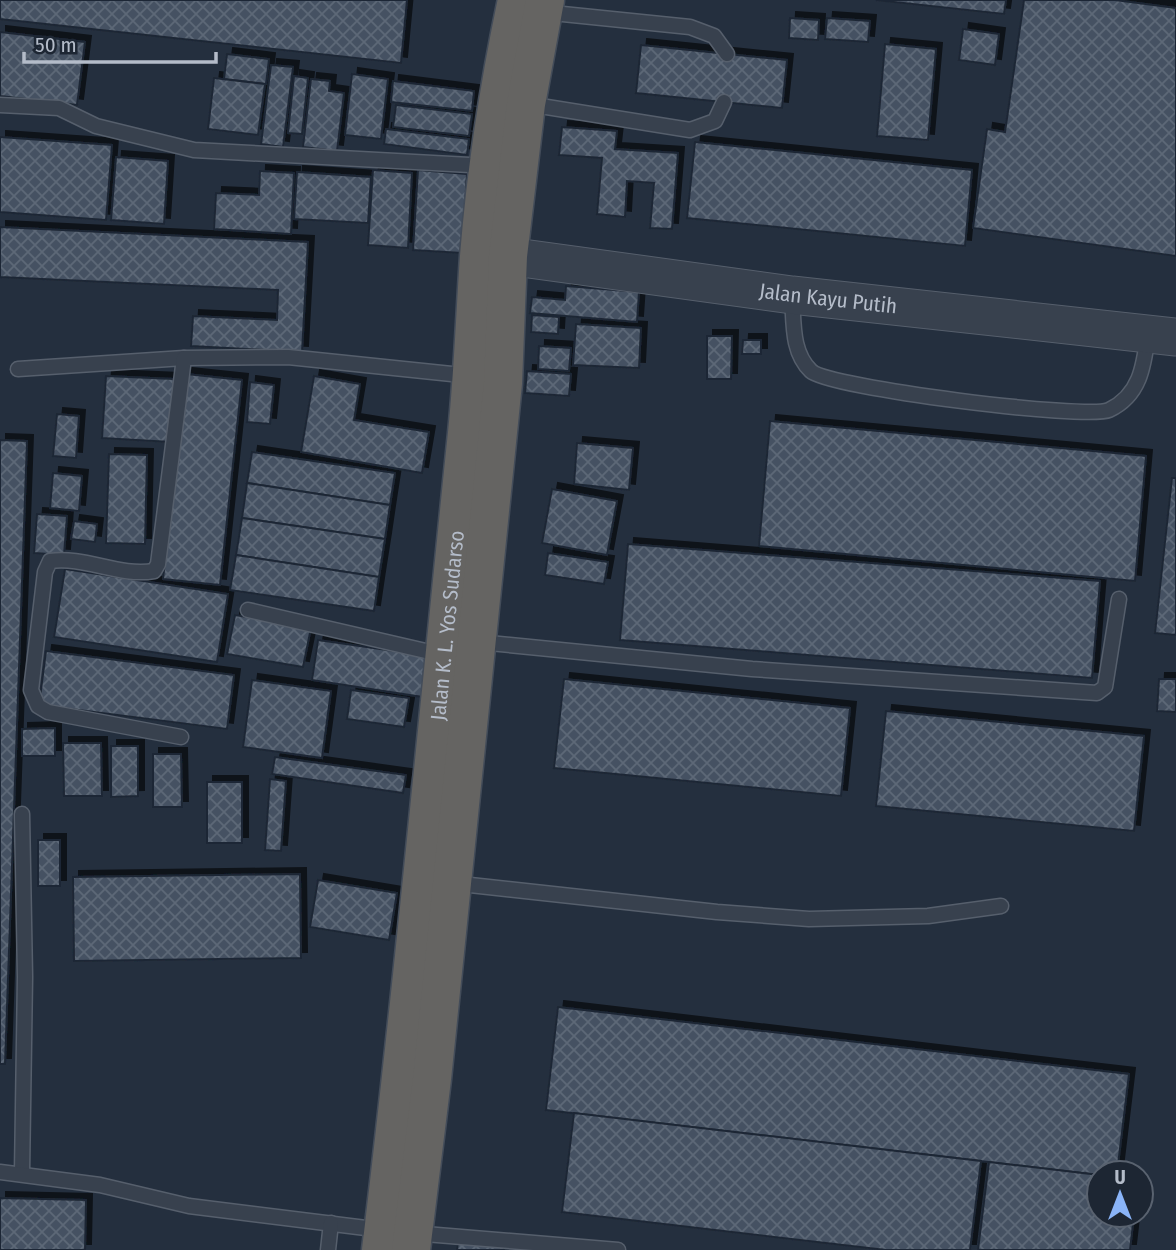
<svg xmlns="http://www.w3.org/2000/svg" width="1176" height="1250" font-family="'Fira Sans Condensed',sans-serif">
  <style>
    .building { fill: url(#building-cross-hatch); stroke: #1f2835; stroke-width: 2; filter: url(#shadow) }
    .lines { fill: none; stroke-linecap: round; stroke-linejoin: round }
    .service-casing { stroke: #565f6c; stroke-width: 17 }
    .tertiary-casing { stroke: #565f6c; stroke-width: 39 }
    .trunk-casing { stroke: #434c59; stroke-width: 41 }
    .service { stroke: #38414e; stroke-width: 14 }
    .tertiary { stroke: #38414e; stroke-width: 37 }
    .trunk { stroke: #656462; stroke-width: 38 }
    .labels { text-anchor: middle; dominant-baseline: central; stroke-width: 7; stroke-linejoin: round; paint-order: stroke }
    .street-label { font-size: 21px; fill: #b4bcc9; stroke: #1d2633 }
  </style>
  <defs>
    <pattern id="building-cross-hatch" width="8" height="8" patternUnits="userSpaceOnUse" patternTransform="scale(1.75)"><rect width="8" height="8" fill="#455162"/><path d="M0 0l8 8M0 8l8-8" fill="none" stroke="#5d6877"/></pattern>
    <filter id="shadow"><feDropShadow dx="6" dy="-6" stdDeviation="0" flood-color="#0009"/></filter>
  </defs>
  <rect width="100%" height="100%" fill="#242f3e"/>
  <g class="building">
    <path d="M0,0H407L401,63L0,19Z"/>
    <path d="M876,0H1006L1004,14Z"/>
    <path d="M1024,0H1115L1176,8V256L973,228L987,129L1005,132Z"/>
    <path d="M790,18L819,20L818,40L789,38Z"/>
    <path d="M827,18L870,21L868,42L825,39Z"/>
    <path d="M963,29L999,34L995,65L959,60Z"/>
    <path d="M0,32L85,42L77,105L0,96Z"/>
    <path d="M885,44L936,49L928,140L877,136Z"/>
    <path d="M641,45L787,60L782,108L636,93Z"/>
    <path d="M227,54L269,59L266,84L224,79Z"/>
    <path d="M271,65L293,67L283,147L261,144Z"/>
    <path d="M352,74L388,79L381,139L345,135Z"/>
    <path d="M294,76L308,78L302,134L288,133Z"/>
    <path d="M214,78L265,84L258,135L208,129Z"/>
    <path d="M311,79L330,81L329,91L344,93L337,151L303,147Z"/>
    <path d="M393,81L474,91L472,111L391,102Z"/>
    <path d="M396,105L472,114L469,136L393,127Z"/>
    <path d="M562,127L617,131L615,149L678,153L672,229L650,228L654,183L627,181L625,217L597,214L602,158L559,155Z"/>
    <path d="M386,129L469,139L467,155L384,144Z"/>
    <path d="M0,137L112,145L106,220L0,212Z"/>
    <path d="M695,142L972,170L965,246L687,218Z"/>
    <path d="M116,157L168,161L164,224L111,220Z"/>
    <path d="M373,170L412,173L408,248L368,245Z"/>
    <path d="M418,170L467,174L462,253L413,250Z"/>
    <path d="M260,171L294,173L291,234L214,229L216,193L259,195Z"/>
    <path d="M297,172L371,177L368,223L294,219Z"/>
    <path d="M0,227L308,242L302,352L191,346L193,316L277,320L278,290L0,277Z"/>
    <path d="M566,286L639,292L637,322L530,313L532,297L565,300Z"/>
    <path d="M532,315L559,317L558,334L531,332Z"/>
    <path d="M576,324L641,328L639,368L573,365Z"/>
    <path d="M707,336H732L731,379H707Z"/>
    <path d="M743,340H761V354H742Z"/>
    <path d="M539,346L571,348L569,371L538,369Z"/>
    <path d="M527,371L571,374L569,396L525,393Z"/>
    <path d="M186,374L242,380L220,585L163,579Z"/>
    <path d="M106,376L174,379L171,442L102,438Z"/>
    <path d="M314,376L360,384L354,420L429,432L422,473L301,452Z"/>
    <path d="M250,382L274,385L270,424L247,422Z"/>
    <path d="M57,414L79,416L76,458L53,456Z"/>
    <path d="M770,421L1146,456L1135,581L759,546Z"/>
    <path d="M0,440L27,441L5,1064H0Z"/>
    <path d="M577,443L633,448L629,490L574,484Z"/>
    <path d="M252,452L395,473L390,505L247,483Z"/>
    <path d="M109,454L147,455L145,544L106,543Z"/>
    <path d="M53,473L82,476L79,511L50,508Z"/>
    <path d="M1172,478H1176V635L1155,633Z"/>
    <path d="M247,483L390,505L385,539L242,518Z"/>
    <path d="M552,489L617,501L607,555L542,543Z"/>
    <path d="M37,514L67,516L64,555L34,553Z"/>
    <path d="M242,518L385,539L379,577L236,555Z"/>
    <path d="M74,521L97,524L95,542L71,539Z"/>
    <path d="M628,544L1100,581L1092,678L620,640Z"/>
    <path d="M548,553L608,562L604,584L545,575Z"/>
    <path d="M236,555L379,577L374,611L230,590Z"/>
    <path d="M65,569L228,594L217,662L54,637Z"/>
    <path d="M235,615L311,628L303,667L227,654Z"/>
    <path d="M318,640L429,656L423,697L312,680Z"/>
    <path d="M46,651L234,675L227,729L39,705Z"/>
    <path d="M564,679L850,708L841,796L554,768Z"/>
    <path d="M1159,679H1176V712L1157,711Z"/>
    <path d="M252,680L331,691L322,758L243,747Z"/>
    <path d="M351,690L409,698L404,727L347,719Z"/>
    <path d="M886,711L1144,736L1134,831L876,806Z"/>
    <path d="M55,728V756H22V729Z"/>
    <path d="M63,743H101L102,796H64Z"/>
    <path d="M111,746H138V796L111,797Z"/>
    <path d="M153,754H181L182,807H153Z"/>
    <path d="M275,757L406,775L403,793L272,774Z"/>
    <path d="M270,779L286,781L281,851L265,850Z"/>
    <rect x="207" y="782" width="35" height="61"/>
    <rect x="38" y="840" width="22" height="46"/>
    <path d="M300,874L301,958L74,961L73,877Z"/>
    <path d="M318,880L397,893L389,940L310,927Z"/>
    <path d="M558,1007L1129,1074L1117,1173L1099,1175L546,1110Z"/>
    <path d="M574,1113L981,1161L970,1250H886L562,1212Z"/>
    <path d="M989,1162L1099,1175V1215H1134L1130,1250H978Z"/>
    <path d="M0,1198L86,1200L85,1250H0Z"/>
    <path d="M458,1242L504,1247V1250H457Z"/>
  </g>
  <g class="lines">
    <g class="service-casing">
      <g id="service">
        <path d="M543,12L690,27L714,36L727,54"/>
        <path d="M528,104L690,130L715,121L724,102"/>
        <path d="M0,105L59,108L96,126L194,150L488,166"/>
        <path d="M792,296C794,322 791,352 811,371C829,388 1087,420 1109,410C1141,395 1144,364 1148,334"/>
        <path d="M18,369L184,358"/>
        <path d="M248,610L443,655"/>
        <path d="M479,642L752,669L1097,693L1105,687L1119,599"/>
        <path d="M181,737L48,712L38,706L31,690L45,572L50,561C85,556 119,577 154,571L158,564L184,358L288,357L471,376"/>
        <path d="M22,814L25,977L22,1173"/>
        <path d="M452,883L717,912L809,919L928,916L1001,906"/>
        <path d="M0,1172L100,1185L189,1206L382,1230"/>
        <path d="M413,1233L618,1250"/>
        <path d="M328,1250L331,1223"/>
      </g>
    </g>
    <g class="tertiary-casing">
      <g id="tertiary">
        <path id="s1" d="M479,256H508L792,295L1176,337"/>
      </g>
    </g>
    <g class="trunk-casing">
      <g id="trunk">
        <path id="s2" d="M381,1250C414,978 439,705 467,433C473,374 475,315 479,256C486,170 499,85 517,0"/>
        <path d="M411,1250L432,1079L503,383L508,256L526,104L545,0"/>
      </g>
    </g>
    <use href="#service" class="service"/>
    <use href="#tertiary" class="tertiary"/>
    <use href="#trunk" class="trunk"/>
  </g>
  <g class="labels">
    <g class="street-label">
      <text stroke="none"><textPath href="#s1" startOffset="352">Jalan Kayu Putih</textPath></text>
      <text stroke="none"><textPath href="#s2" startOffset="628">Jalan K. L. Yos Sudarso</textPath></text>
    </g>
  </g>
  <g transform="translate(1120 1194)"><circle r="33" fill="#1d2633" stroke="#59626f" stroke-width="2"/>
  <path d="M0-5L12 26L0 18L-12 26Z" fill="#8ab4f8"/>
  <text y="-10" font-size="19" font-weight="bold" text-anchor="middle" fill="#b4bcc9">U</text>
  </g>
  <path d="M24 52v10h192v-10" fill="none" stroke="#b4bcc9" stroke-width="3.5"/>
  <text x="35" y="52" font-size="21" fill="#b4bcc9" stroke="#1d2633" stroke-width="5" paint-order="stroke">50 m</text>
</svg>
